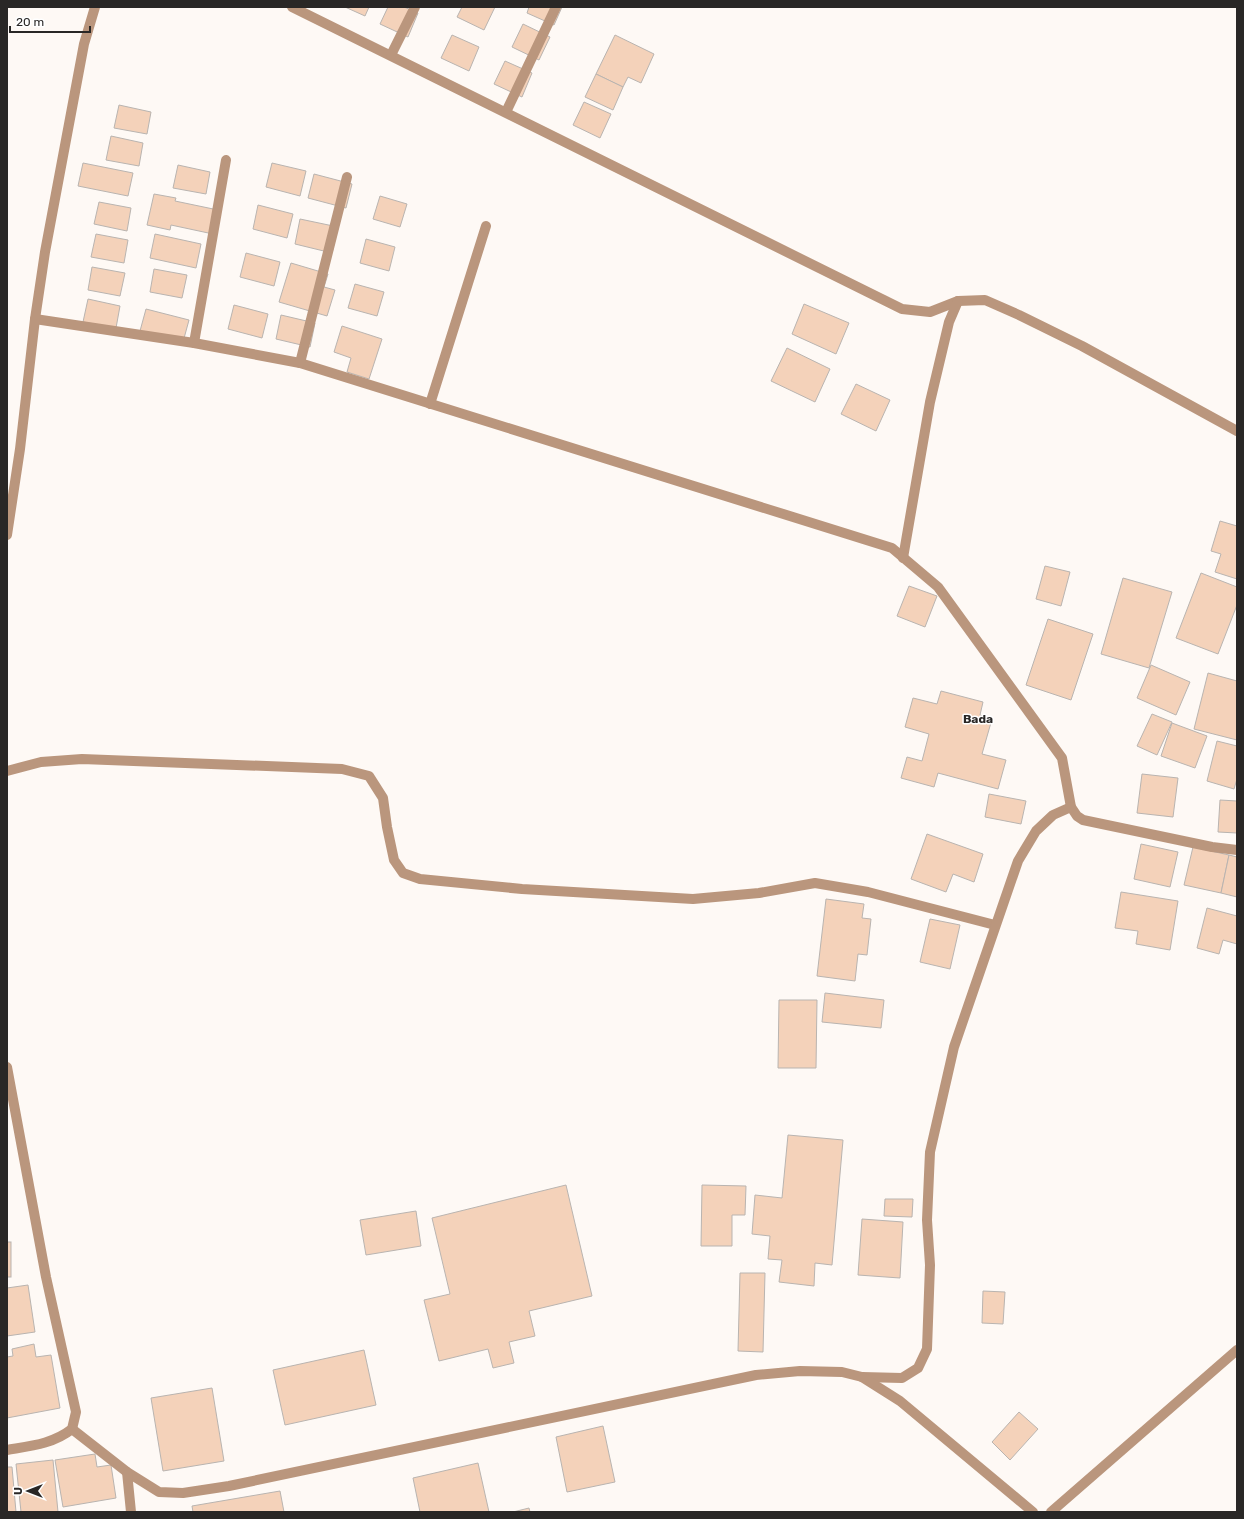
<svg xmlns="http://www.w3.org/2000/svg" width="1244" height="1519" font-family="Rubik,sans-serif">
  <style>
    .building { fill: #f4d2ba; stroke: #b9b4b0 }
    .lines { fill: none; stroke-linecap: round; stroke-linejoin: round }
    .minor { stroke: #ba967d; stroke-width: 10 }
    .labels { text-anchor: middle; dominant-baseline: central; stroke-width: 3; stroke-linejoin: round; paint-order: stroke }
    .quarter-label { font-size: 12px; font-weight: bold; fill: #292726; stroke: #fff }
  </style>
  <rect width="100%" height="100%" fill="#fef9f5"/>
  <g class="building">
    <path d="M345,7H369L365,16Z"/>
    <path d="M388,7H404L418,13L408,37L380,24Z"/>
    <path d="M462,7H495L484,30L457,17Z"/>
    <path d="M529,7H562L554,25L527,13Z"/>
    <path d="M523,24L550,37L539,60L512,47Z"/>
    <path d="M452,35L479,47L469,71L441,58Z"/>
    <path d="M615,35L654,54L641,83L628,77L623,87L596,74Z"/>
    <path d="M505,61L532,73L522,97L494,84Z"/>
    <path d="M596,74L623,87L613,110L585,97Z"/>
    <path d="M584,102L611,114L600,138L573,125Z"/>
    <path d="M119,105L151,112L147,134L114,128Z"/>
    <path d="M111,136L143,143L139,166L106,160Z"/>
    <path d="M83,163L133,173L128,196L78,186Z"/>
    <path d="M272,163L306,171L300,196L266,187Z"/>
    <path d="M178,165L210,172L206,194L173,188Z"/>
    <path d="M314,174L352,184L346,208L308,198Z"/>
    <path d="M154,194L176,198L175,201L218,210L213,234L171,225L170,230L147,225Z"/>
    <path d="M380,196L407,204L400,227L373,219Z"/>
    <path d="M99,202L131,208L127,231L94,224Z"/>
    <path d="M258,205L293,214L287,238L253,229Z"/>
    <path d="M300,219L338,227L332,253L295,244Z"/>
    <path d="M96,234L128,240L124,263L91,257Z"/>
    <path d="M155,234L201,244L196,268L150,258Z"/>
    <path d="M366,239L395,247L389,271L360,263Z"/>
    <path d="M246,253L280,262L274,286L240,277Z"/>
    <path d="M291,263L328,274L324,287L335,290L327,316L279,302Z"/>
    <path d="M92,267L125,273L120,296L88,290Z"/>
    <path d="M154,269L187,275L182,298L150,292Z"/>
    <path d="M355,284L384,292L377,316L348,308Z"/>
    <path d="M88,299L120,306L116,328L83,322Z"/>
    <path d="M804,304L849,323L836,354L792,334Z"/>
    <path d="M234,305L268,314L262,338L228,329Z"/>
    <path d="M146,309L189,320L183,342L140,331Z"/>
    <path d="M281,315L315,323L310,347L276,339Z"/>
    <path d="M342,326L382,339L369,379L347,372L351,358L334,352Z"/>
    <path d="M787,348L830,369L815,402L771,381Z"/>
    <path d="M856,384L890,400L876,431L841,414Z"/>
    <path d="M1220,521L1237,526V579L1215,572L1221,554L1211,551Z"/>
    <path d="M1045,566L1070,572L1061,606L1036,599Z"/>
    <path d="M1201,573L1237,587V605L1218,654L1176,638Z"/>
    <path d="M1123,578L1172,592L1149,668L1101,654Z"/>
    <path d="M909,586L937,596L925,627L897,616Z"/>
    <path d="M1048,619L1093,634L1071,700L1026,685Z"/>
    <path d="M1151,665L1190,682L1176,715L1137,698Z"/>
    <path d="M1208,673L1237,681V740L1194,729Z"/>
    <path d="M941,691L983,702L980,715L992,719L982,754L1006,760L998,789L938,773L934,787L901,778L907,757L922,761L929,734L905,727L913,698L937,704Z"/>
    <path d="M1152,714L1172,722L1157,755L1137,746Z"/>
    <path d="M1172,723L1207,736L1195,768L1161,756Z"/>
    <path d="M1217,741L1237,746V779L1234,789L1207,781Z"/>
    <path d="M1142,774L1178,778L1173,817L1137,813Z"/>
    <path d="M989,794L1026,801L1021,824L985,817Z"/>
    <path d="M1220,800L1237,801V833L1218,832Z"/>
    <path d="M927,834L983,854L974,882L953,874L946,892L911,879Z"/>
    <path d="M1141,844L1178,852L1170,887L1134,879Z"/>
    <path d="M1193,847L1229,855L1221,893L1184,885Z"/>
    <path d="M1229,855L1237,857V897L1221,893Z"/>
    <path d="M1121,892L1178,901L1170,950L1136,944L1138,931L1115,928Z"/>
    <path d="M826,899L864,904L862,918L871,919L867,955L858,954L855,981L817,976Z"/>
    <path d="M1207,908L1237,916V944L1223,940L1219,954L1197,948Z"/>
    <path d="M930,919L960,925L950,969L920,962Z"/>
    <path d="M825,993L884,1000L881,1028L822,1022Z"/>
    <path d="M779,1000H817L816,1068H778Z"/>
    <path d="M788,1135L843,1140L832,1265L815,1263L814,1286L779,1282L782,1260L768,1259L770,1236L752,1234L755,1195L782,1198Z"/>
    <path d="M566,1185L592,1296L529,1311L535,1336L509,1342L514,1363L493,1368L488,1349L439,1361L424,1300L450,1294L432,1218Z"/>
    <path d="M702,1185L746,1186L745,1215H732V1246H701Z"/>
    <path d="M885,1199H913L912,1217L884,1216Z"/>
    <path d="M416,1211L421,1246L366,1255L360,1220Z"/>
    <path d="M862,1219L903,1222L900,1278L858,1275Z"/>
    <rect x="7" y="1242" width="4" height="35"/>
    <path d="M740,1273H765L763,1352L738,1351Z"/>
    <path d="M28,1285L35,1332L7,1336V1288Z"/>
    <path d="M983,1291L1005,1292L1003,1324L982,1323Z"/>
    <path d="M34,1344L36,1357L51,1355L60,1408L7,1418V1357L13,1356L12,1349Z"/>
    <path d="M364,1350L376,1405L285,1425L273,1370Z"/>
    <path d="M212,1388L224,1461L163,1471L151,1398Z"/>
    <path d="M1019,1412L1038,1429L1010,1460L992,1442Z"/>
    <path d="M603,1426L615,1482L567,1492L556,1437Z"/>
    <path d="M95,1454L97,1467L111,1465L116,1498L63,1507L55,1460Z"/>
    <path d="M53,1460L58,1512H21L16,1464Z"/>
    <path d="M478,1463L489,1512H420L413,1478Z"/>
    <path d="M7,1467H12L16,1512H7Z"/>
    <path d="M280,1491L284,1512H193L192,1506Z"/>
    <path d="M529,1508L530,1512H513Z"/>
  </g>
  <g class="lines">
    <g class="minor">
      <path d="M292,7L902,309L930,312L958,301L985,300L1019,315L1082,346L1237,431"/>
      <path d="M391,55L415,7"/>
      <path d="M506,112L556,7"/>
      <path d="M35,319L194,343L300,363L892,548L938,587L1062,758L1071,807L1077,816L1083,820L1212,847L1237,850"/>
      <path d="M194,343L226,160"/>
      <path d="M300,363L347,177"/>
      <path d="M430,404L486,226"/>
      <path d="M7,535L20,449L35,319L45,252L84,44L95,7"/>
      <path d="M903,558L930,402L949,322L958,301"/>
      <path d="M7,771L41,762L82,759L342,769L369,776L383,798L387,827L394,860L403,873L420,879L522,889L693,899L759,893L815,883L868,892L995,925"/>
      <path d="M7,1067L46,1277L76,1412L72,1429C53,1444 30,1446 7,1450"/>
      <path d="M862,1377L902,1378L918,1368L927,1349L930,1265L927,1220L930,1152L954,1047L1018,861L1036,831L1053,815L1071,807"/>
      <path d="M72,1429L127,1472L159,1492L183,1493L229,1486L756,1375L800,1371L842,1372L862,1377L900,1401L1033,1512"/>
      <path d="M127,1472L131,1512"/>
      <path d="M1051,1512L1237,1350"/>
    </g>
  </g>
  <g class="labels">
    <g class="quarter-label">
      <text x="978" y="719">Bada</text>
    </g>
  </g>
  <rect width="1244" height="1519" fill="none" stroke="#292726" stroke-width="16"/>
  <g transform="translate(28 1491) rotate(270)" stroke="#ffffff" stroke-width="3" paint-order="stroke">
  <path d="M0-3L7 15L0 10L-7 15Z" fill="#292726"/>
  <text y="-6" font-size="11" font-weight="bold" text-anchor="middle" fill="#292726">U</text>
  </g>
  <path d="M10 26v6h80v-6" fill="none" stroke="#292726" stroke-width="2"/>
  <text x="16" y="26" font-size="12" fill="#292726" stroke="#ffffff" stroke-width="3" paint-order="stroke">20 m</text>
</svg>
